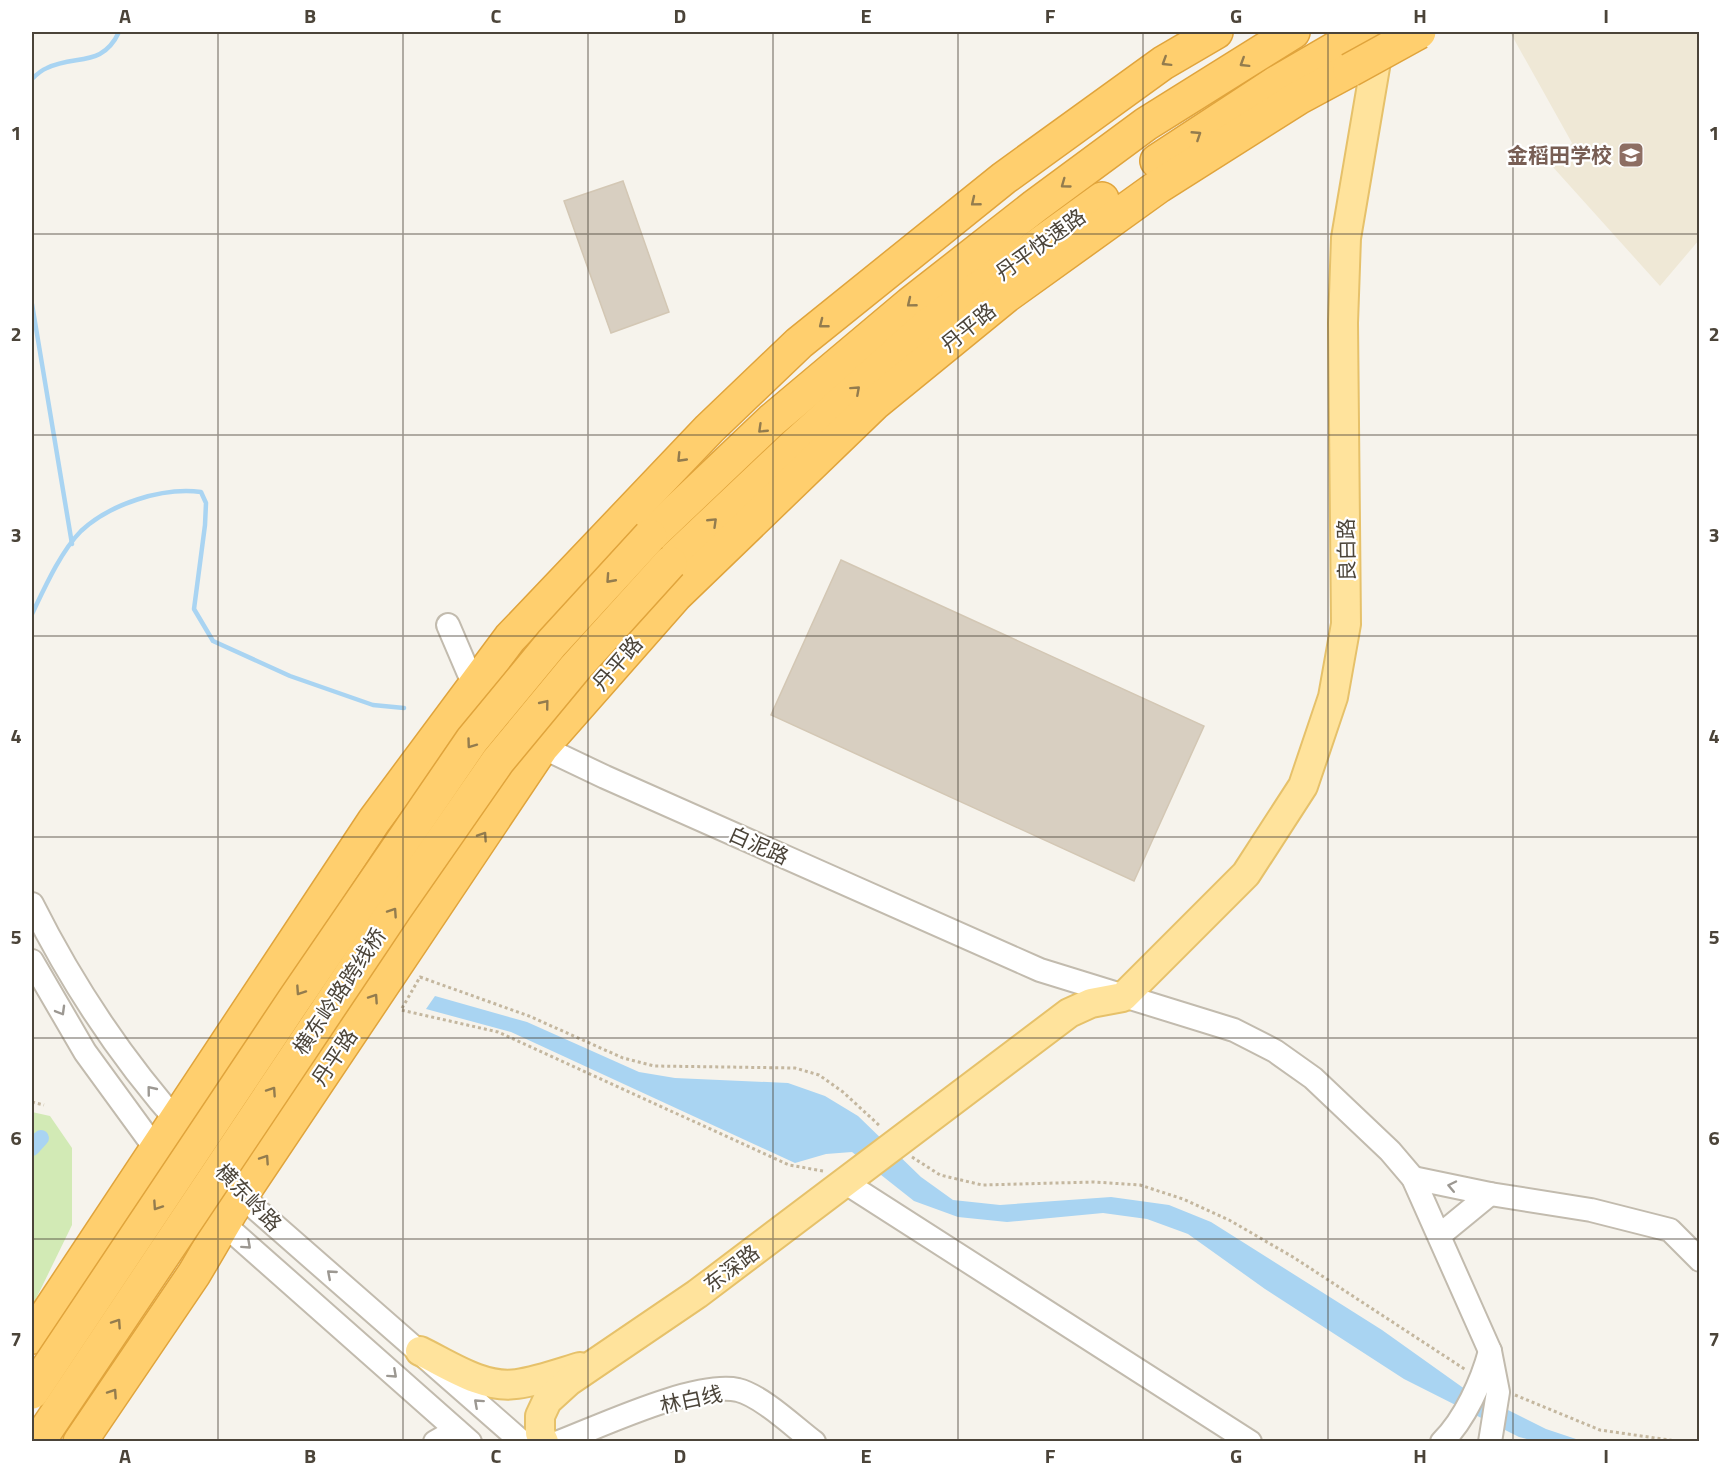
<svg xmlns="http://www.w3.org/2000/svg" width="1731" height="1473" font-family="'Titillium Web','Noto Sans SC',sans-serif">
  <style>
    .education { fill: #efe8d6 }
    .green { fill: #d2eab5 }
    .water { fill: #a9d4f2 }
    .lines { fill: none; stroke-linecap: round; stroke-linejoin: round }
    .stream { stroke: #a9d4f2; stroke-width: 4.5 }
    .canal { stroke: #a9d4f2; stroke-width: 16 }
    .building { fill: #d8cfc1; stroke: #d3c7b4; stroke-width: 1.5 }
    .minor-casing { stroke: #c2bbae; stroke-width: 26 }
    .major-casing { stroke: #e6c16a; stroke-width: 32 }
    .highway-casing { stroke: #e0a43c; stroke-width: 36 }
    .path { stroke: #c4b79f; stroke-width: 3; stroke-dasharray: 3 3; stroke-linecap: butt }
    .minor { stroke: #fff; stroke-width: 22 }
    .major { stroke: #ffe39c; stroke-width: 28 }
    .highway { stroke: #ffcf6e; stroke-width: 33 }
    .highway-bridge-casing { stroke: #e0a43c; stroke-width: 36; stroke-linecap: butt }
    .highway-bridge { stroke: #ffcf6e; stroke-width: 33 }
    .oneway { stroke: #937c4e }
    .oneway2 { stroke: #9c9892 }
    .grid { fill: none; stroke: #4b4439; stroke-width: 1.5; stroke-opacity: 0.55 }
    .labels { text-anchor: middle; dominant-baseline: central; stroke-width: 4.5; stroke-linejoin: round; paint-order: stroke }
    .education-label { font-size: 21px; font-weight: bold; fill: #785e54; stroke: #fff; text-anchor: end }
    .street-label { font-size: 21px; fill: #4b4439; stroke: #fff }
    .neatline { fill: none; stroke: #4b4439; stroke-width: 2 }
    .grid-label { font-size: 20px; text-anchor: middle; font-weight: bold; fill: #4b4439 }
  </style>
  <rect width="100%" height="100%" fill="#f6f3ec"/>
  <path class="education" d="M1510,32H1699V240L1660,286L1552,166L1572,143Z"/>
  <path class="green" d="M32,1112L50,1116L72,1148V1225L32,1307Z"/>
  <path class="water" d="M435,996L527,1022L639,1072L675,1078L788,1083L825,1096L858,1116L921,1177L953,1200L1000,1205L1111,1197L1169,1205L1211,1222L1382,1330L1462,1387L1546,1429L1582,1441H1534L1519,1437L1404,1379L1265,1289L1188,1234L1147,1219L1103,1213L1007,1222L958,1217L914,1201L852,1152L826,1154L795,1163L511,1032L426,1009Z"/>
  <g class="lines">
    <g class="stream">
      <path d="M32,79C36,75 42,70 47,68C76,54 102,68 119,32"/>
      <path d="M32,304L72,544"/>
      <path d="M32,614C44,589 61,551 81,531C110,504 162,487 201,492L206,503L205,525L194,609L213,641L290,676L373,705L404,708"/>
      <path d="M32,1135L41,1138"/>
    </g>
    <path class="canal" d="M32,1148L41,1138"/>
  </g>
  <g class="building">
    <path d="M623,181L669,312L611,333L564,201Z"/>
    <path d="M841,560L1204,726L1134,881L771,715Z"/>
  </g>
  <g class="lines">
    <g class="minor-casing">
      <g id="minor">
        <path d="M448,625L475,688L482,693"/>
        <path d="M533,739L542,747L605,777L1040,970L1234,1030L1275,1051L1313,1078L1390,1151L1413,1178L1490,1351L1498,1392L1490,1442"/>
        <path d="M32,904C73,986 122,1060 184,1129"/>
        <path d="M32,961L85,1052L163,1159"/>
        <path d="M1413,1178L1490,1194L1591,1210L1670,1230L1700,1260"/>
        <path d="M846,1183L1250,1442"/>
        <path d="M235,1184L256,1209L522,1442"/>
        <path d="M215,1213L235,1234L470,1442"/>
        <path d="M1440,1235L1490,1194"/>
        <path d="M435,1442L456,1430"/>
        <path d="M559,1442C601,1426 696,1381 738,1390C762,1396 794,1427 814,1442"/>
        <path d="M1442,1442C1465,1419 1482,1381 1490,1351"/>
      </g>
    </g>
    <g class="major-casing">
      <g id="major">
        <path d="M420,1351C449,1365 483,1389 517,1384C538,1381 560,1373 580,1367"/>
        <path d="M544,1442L540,1433V1416L547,1401L569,1381L697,1294L1069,1013L1091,1003L1123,997L1246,874L1303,786L1333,697L1346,624L1343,323L1346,238L1381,32"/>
      </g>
    </g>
    <g class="highway-casing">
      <g id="highway">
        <path d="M1157,161L1276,83L1364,32"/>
        <path d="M650,536L772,420L910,304L1035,206L1146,124L1293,32"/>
        <path d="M670,563L794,446L928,325L1102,199"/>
        <path d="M32,1337L374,821L510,638L709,429L799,343L1004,178L1163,63L1216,32"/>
        <path d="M80,1442L194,1274L231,1211L542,747L675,596L875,403L1006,296L1159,186L1298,98L1350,70"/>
      </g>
    </g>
    <g class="path">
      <path d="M32,1102L44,1105"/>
      <path d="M912,1157L940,1175L982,1185L1094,1182L1140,1185L1183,1199L1229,1220L1293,1257L1466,1370"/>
      <path d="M823,1171L789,1165L498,1032L401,1010L420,977L529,1016L623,1058L654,1066L795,1068L819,1075L843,1092L881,1127"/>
      <path d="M1515,1395L1600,1430L1683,1442"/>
    </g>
    <use href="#minor" class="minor"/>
    <use href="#major" class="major"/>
    <use href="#highway" class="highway"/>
    <g class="highway-bridge-casing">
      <g id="highway-bridge">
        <path d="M1350,70L1419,32"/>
        <path d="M32,1392L294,1000L472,740L552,643L650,536"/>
        <path d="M38,1442L395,909L498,761L575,668L670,563"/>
      </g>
    </g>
    <use href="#highway-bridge" class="highway-bridge"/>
  </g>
  <defs><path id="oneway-chevron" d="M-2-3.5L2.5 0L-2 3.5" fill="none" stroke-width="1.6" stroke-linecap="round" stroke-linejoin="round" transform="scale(1.5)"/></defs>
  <g class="oneway">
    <use href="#oneway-chevron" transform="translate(1166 62) rotate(148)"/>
    <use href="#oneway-chevron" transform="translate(1244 63) rotate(148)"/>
    <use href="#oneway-chevron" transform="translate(1197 135) rotate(-33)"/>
    <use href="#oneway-chevron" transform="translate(1065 184) rotate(144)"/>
    <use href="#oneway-chevron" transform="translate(975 202) rotate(141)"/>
    <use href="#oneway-chevron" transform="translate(911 303) rotate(141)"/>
    <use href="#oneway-chevron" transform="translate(823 324) rotate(142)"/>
    <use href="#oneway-chevron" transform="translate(856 390) rotate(-42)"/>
    <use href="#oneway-chevron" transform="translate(762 429) rotate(136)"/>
    <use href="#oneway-chevron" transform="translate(681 458) rotate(134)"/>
    <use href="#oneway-chevron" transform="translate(713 522) rotate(-44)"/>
    <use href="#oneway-chevron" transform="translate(610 579) rotate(132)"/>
    <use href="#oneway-chevron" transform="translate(545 704) rotate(-51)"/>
    <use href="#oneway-chevron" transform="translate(471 744) rotate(126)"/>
    <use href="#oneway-chevron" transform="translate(483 836) rotate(-56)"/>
    <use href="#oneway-chevron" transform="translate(393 912) rotate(-56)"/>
    <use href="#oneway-chevron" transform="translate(300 991) rotate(124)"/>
    <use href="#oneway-chevron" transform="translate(374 998) rotate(-56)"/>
    <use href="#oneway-chevron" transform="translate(272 1091) rotate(-56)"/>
    <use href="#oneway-chevron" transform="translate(265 1159) rotate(-56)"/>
    <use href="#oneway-chevron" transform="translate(157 1206) rotate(124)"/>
    <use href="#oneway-chevron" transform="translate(117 1323) rotate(-56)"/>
    <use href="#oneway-chevron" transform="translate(113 1393) rotate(-56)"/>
  </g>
  <g class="oneway2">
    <use href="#oneway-chevron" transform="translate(61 1011) rotate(60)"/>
    <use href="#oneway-chevron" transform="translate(151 1090) rotate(-129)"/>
    <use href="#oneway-chevron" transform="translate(1452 1186) rotate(-168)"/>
    <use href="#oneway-chevron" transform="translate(247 1245) rotate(42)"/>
    <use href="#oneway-chevron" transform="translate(331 1274) rotate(-139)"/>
    <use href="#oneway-chevron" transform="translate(393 1374) rotate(42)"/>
    <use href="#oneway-chevron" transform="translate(478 1403) rotate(-138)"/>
  </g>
  <path class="grid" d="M218,32V1442M403,32V1442M588,32V1442M773,32V1442M958,32V1442M1143,32V1442M1328,32V1442M1513,32V1442M32,234H1700M32,435H1700M32,636H1700M32,837H1700M32,1038H1700M32,1239H1700"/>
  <defs>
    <g id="school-square" transform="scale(1.35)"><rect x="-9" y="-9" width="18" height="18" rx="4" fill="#8d6e63" stroke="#fff"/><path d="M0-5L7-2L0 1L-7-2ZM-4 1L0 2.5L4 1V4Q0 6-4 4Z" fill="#fff"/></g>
  </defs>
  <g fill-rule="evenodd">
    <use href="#school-square" x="1631" y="155"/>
  </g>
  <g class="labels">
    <g class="education-label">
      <text x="1612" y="155">金稻田学校</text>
    </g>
    <g class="street-label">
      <text transform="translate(1040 244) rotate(-36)">丹平快速路</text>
      <text transform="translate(968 327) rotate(-39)">丹平路</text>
      <text transform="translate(1346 550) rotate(-91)">良白路</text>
      <text transform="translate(617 663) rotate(-49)">丹平路</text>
      <text transform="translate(759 845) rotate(24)">白泥路</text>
      <text transform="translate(339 991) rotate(-56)">横东岭路跨线桥</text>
      <text transform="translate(334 1057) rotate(-56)">丹平路</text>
      <text transform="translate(249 1197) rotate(46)">横东岭路</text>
      <text transform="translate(731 1268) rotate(-37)">东深路</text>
      <text transform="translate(691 1399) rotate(-12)">林白线</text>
    </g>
  </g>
  <rect width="1731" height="1473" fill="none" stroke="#ffffff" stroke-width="66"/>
  <rect x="33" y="33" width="1665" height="1407" class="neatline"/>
  <g class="grid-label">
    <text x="125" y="23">A</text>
    <text x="310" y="23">B</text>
    <text x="496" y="23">C</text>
    <text x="680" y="23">D</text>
    <text x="866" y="23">E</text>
    <text x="1050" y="23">F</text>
    <text x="1236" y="23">G</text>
    <text x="1420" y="23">H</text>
    <text x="1606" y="23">I</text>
    <text x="16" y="140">1</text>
    <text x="1714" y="140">1</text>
    <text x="16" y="341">2</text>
    <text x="1714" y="341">2</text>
    <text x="16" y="542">3</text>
    <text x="1714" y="542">3</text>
    <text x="16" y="743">4</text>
    <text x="1714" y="743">4</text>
    <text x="16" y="944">5</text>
    <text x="1714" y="944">5</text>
    <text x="16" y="1145">6</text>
    <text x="1714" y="1145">6</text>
    <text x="16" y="1346">7</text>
    <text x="1714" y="1346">7</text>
    <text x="125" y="1463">A</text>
    <text x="310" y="1463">B</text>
    <text x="496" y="1463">C</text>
    <text x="680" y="1463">D</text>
    <text x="866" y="1463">E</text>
    <text x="1050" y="1463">F</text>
    <text x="1236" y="1463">G</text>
    <text x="1420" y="1463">H</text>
    <text x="1606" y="1463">I</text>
  </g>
</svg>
